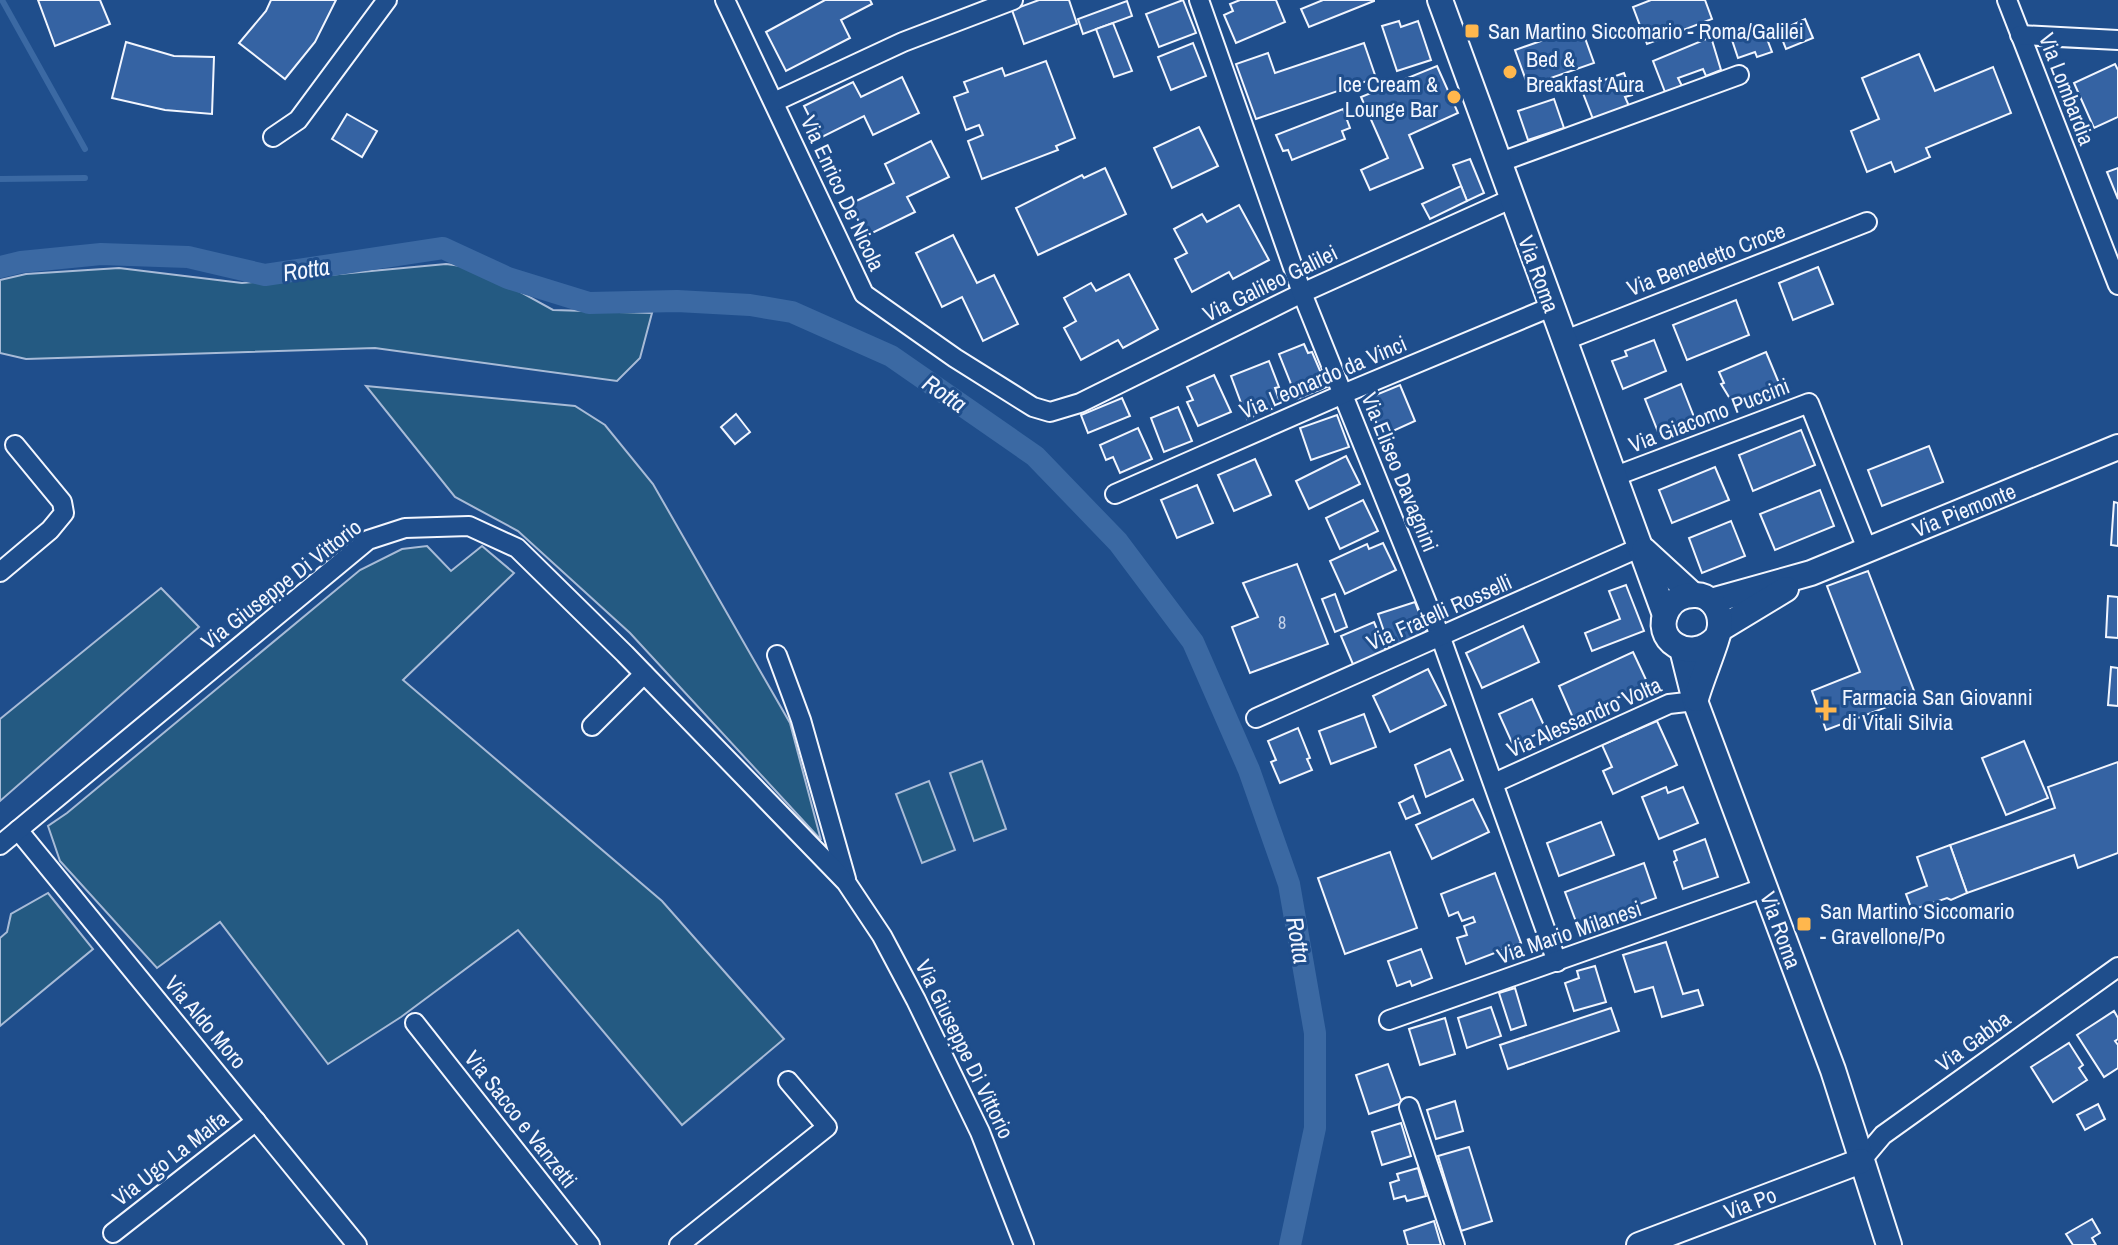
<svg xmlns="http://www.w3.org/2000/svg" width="2118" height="1245" font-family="'Archivo Narrow',sans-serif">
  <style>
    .green { fill: #245a82; stroke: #a8bbd7; stroke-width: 2 }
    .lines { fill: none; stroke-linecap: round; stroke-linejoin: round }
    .stream { stroke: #3b69a3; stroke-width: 6 }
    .canal { stroke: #3b69a3; stroke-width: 22 }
    .building { fill: #3563a3; stroke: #f2f6ff; stroke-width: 2 }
    .minor-casing { stroke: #f2f6ff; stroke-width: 22 }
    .tertiary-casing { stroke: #f2f6ff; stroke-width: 28 }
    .minor { stroke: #1f4e8c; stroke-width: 18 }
    .tertiary { stroke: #1f4e8c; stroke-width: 24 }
    .poi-dot { fill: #ffb74d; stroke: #1f4e8c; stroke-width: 3 }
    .labels { text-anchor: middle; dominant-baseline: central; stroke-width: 6; stroke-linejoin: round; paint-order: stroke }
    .number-label { font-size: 18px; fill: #c3d1e8 }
    .poi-label { font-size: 22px; fill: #f2f6ff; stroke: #1f4e8c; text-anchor: start }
    .street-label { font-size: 22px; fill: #f2f6ff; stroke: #1f4e8c }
    .water-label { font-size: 24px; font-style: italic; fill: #f2f6ff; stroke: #1f4e8c }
  </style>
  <rect width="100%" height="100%" fill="#1f4e8c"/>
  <g class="green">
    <path d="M446,264L477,268L553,310L652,313L640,358L617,381L375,348L26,359L0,353V280L26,274L119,268L242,283Z"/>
    <path d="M366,386L575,406L605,425L653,484L790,723L821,840L630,633L518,531L455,497Z"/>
    <path d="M427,546L451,571L482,546L514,573L403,680L662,901L784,1039L682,1125L518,930L401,1017L328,1064L220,922L157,968L60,861L48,826L67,813L360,570L402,549Z"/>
    <path d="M161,588L199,627L0,801V719Z"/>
    <path d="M982,761L1006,829L974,841L950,773Z"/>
    <path d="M929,781L955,850L922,863L896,794Z"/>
    <path d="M48,893L93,949L0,1026V938L7,932L11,914Z"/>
  </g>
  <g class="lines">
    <g class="stream">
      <path d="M2,0L85,149"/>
      <path d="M0,179L85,178"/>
    </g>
    <path class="canal" d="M0,267L21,262L101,254L188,257L265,275L443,248L508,278L589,303L677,301L750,305L792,312L891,356L1035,456L1118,542L1193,642L1249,770L1289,884L1315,1033V1128L1290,1245"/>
  </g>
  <g class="building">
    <path d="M38,0H100L110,24L55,46Z"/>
    <path d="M271,0H336L315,42L285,79L239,43L266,11Z"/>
    <path d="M825,0H870L872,4L841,20L850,38L786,71L766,32Z"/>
    <path d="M1039,0H1069L1077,24L1024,44L1012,10Z"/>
    <path d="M1183,0L1196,33L1159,47L1146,14Z"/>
    <path d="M1240,0H1276L1285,22L1236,43L1224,15L1233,11L1230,4Z"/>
    <path d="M1323,0H1374V1L1309,27L1301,9Z"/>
    <path d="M1651,0H1705L1712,19L1647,44L1633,7Z"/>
    <path d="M1127,1L1132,16L1083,34L1078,19Z"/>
    <path d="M1805,19L1813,38L1786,49L1779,31Z"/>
    <path d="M1399,21L1401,27L1418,21L1431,60L1397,71L1382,26Z"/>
    <path d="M1113,23L1132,71L1114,77L1096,29Z"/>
    <path d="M1761,23L1772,52L1757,57L1755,52L1738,58L1730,34Z"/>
    <path d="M1581,27L1594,63L1528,86L1515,50Z"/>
    <path d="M1711,37L1721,70L1706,76L1703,69L1678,78L1682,86L1665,92L1653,61Z"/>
    <path d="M126,42L174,56L214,57L212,114L165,110L112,98Z"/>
    <path d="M1193,43L1206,76L1171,90L1158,57Z"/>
    <path d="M1364,43L1376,78L1256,119L1236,64L1268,53L1275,73Z"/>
    <path d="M1919,54L1935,91L1993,67L2011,113L1926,148L1930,157L1895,172L1891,162L1867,172L1851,131L1879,119L1862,78Z"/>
    <path d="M1046,61L1075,138L1056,146L1058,150L982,179L968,141L983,135L979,125L966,130L954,97L968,92L964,82L1002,68L1005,76Z"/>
    <path d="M2115,64L2118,70V117L2094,128L2074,83Z"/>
    <path d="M1437,66L1458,113L1409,135L1423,168L1370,190L1361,170L1388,158L1361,97Z"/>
    <path d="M1624,73L1632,95L1625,97L1629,106L1593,119L1581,88Z"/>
    <path d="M902,77L919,113L873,135L864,116L820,138L804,106L853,82L861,97Z"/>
    <path d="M1554,99L1564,128L1528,140L1518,111Z"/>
    <path d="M1343,109L1350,128L1342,131L1345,139L1292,160L1288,150L1283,151L1276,135Z"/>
    <path d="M347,114L377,131L362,157L332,139Z"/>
    <path d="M1199,127L1218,166L1172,188L1154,148Z"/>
    <path d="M931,141L949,177L907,197L915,212L866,236L850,204L894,183L885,164Z"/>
    <path d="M1470,159L1484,193L1467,201L1453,165Z"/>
    <path d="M1105,168L1126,214L1038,255L1016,208L1082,175L1084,178Z"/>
    <path d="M2118,168V199L2107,172Z"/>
    <path d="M1461,186L1467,201L1430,219L1422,204Z"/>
    <path d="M1239,205L1269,260L1233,279L1229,272L1192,292L1175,259L1187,253L1174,229L1202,214L1207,222Z"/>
    <path d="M953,235L977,283L994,275L1018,324L983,341L962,297L942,307L916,253Z"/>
    <path d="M1818,267L1833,304L1793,320L1779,283Z"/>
    <path d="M1129,274L1158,329L1123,348L1118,340L1081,360L1064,328L1076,321L1064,298L1091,283L1096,291Z"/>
    <path d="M1736,300L1749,335L1687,360L1673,325Z"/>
    <path d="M1654,340L1666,371L1623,389L1612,361L1627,356L1625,351Z"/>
    <path d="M1304,344L1308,353L1312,352L1327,387L1297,399L1279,354Z"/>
    <path d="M1766,352L1781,388L1735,407L1721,384L1724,383L1719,372Z"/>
    <path d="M1269,361L1279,387L1275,388L1281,405L1247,419L1231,376Z"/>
    <path d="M1214,375L1231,412L1198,426L1187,402L1193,400L1187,387Z"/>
    <path d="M1681,384L1696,422L1660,437L1645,399Z"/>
    <path d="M1400,385L1415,421L1382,436L1366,399Z"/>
    <path d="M1122,398L1130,416L1088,433L1081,415Z"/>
    <path d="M1178,407L1192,441L1164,452L1151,418Z"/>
    <path d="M736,414L750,432L735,444L721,427Z"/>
    <path d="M1337,415L1349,447L1311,460L1300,428Z"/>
    <path d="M1138,428L1152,459L1120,473L1113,457L1106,460L1100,445Z"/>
    <path d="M1801,430L1815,465L1753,491L1739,455Z"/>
    <path d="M1929,446L1943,482L1882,506L1868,470Z"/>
    <path d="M1346,456L1360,484L1309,509L1296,481Z"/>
    <path d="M1255,459L1271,495L1234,511L1218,475Z"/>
    <path d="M1715,467L1729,500L1672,523L1659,490Z"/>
    <path d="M1197,485L1213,523L1177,538L1161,500Z"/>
    <path d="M1820,490L1834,526L1775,550L1760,514Z"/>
    <path d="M1363,500L1378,531L1340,549L1326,518Z"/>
    <path d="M2114,502L2118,503V546L2111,545Z"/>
    <path d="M1731,521L1745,556L1702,573L1689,538Z"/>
    <path d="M1383,543L1396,570L1345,594L1330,561L1367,544L1369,549Z"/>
    <path d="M1297,564L1328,644L1250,673L1232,627L1258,617L1243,583Z"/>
    <path d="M1868,571L1916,696L1826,730L1812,691L1860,672L1827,586Z"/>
    <path d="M1626,585L1644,631L1592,651L1585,633L1620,619L1609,591Z"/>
    <path d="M1335,594L1347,627L1335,632L1322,599Z"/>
    <path d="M2108,596L2118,597V638L2106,637Z"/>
    <path d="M1415,602L1427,634L1390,649L1378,614Z"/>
    <path d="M1374,622L1386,651L1355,669L1341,636Z"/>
    <path d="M1523,626L1539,662L1482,688L1466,653Z"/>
    <path d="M1633,652L1648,684L1573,718L1559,686Z"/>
    <path d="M2111,667L2118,668V706L2108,705Z"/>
    <path d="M1428,669L1446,705L1390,732L1373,696Z"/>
    <path d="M1532,699L1546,730L1513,745L1499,714Z"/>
    <path d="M1364,714L1376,747L1331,764L1319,731Z"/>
    <path d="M1657,721L1677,765L1613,794L1603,771L1612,767L1602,745Z"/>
    <path d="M1298,728L1310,758L1307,759L1312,770L1280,783L1271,762L1276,760L1268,741Z"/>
    <path d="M2024,741L2048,798L2006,815L1982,758Z"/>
    <path d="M1450,749L1463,780L1426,797L1415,765Z"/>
    <path d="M2118,762V853L2078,868L2074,855L1967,893L1950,845L2055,808L2048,787Z"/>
    <path d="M1666,787L1668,793L1683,787L1698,823L1659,839L1642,797Z"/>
    <path d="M1413,796L1420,813L1406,819L1399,803Z"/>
    <path d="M1473,799L1489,832L1432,859L1416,825Z"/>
    <path d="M1601,822L1614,855L1559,876L1547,843Z"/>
    <path d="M1705,839L1718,877L1683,889L1674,862L1677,860L1674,851Z"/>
    <path d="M1950,845L1967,893L1951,900L1947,898L1912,910L1906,894L1927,886L1917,857Z"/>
    <path d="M1390,852L1417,928L1345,954L1318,878Z"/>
    <path d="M1644,863L1656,898L1578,927L1565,892Z"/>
    <path d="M1495,873L1521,943L1466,964L1457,938L1467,935L1464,926L1475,922L1473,917L1462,921L1458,912L1449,916L1441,894Z"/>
    <path d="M1666,942L1683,994L1698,990L1703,1005L1662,1017L1653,987L1635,992L1623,955Z"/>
    <path d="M1421,949L1432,978L1412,986L1410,981L1397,986L1388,961Z"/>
    <path d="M1595,966L1606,1002L1574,1011L1565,983L1579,978L1577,971Z"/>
    <path d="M1515,988L1526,1025L1511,1030L1499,993Z"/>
    <path d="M1491,1007L1501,1036L1467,1048L1458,1018Z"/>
    <path d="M1611,1008L1619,1031L1508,1069L1500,1045Z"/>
    <path d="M2114,1011L2118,1018V1039L2115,1041L2118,1045V1068L2104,1077L2077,1035Z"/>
    <path d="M1445,1018L1455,1054L1420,1065L1409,1029Z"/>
    <path d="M2069,1043L2083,1065L2079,1068L2087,1080L2053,1102L2031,1067Z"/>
    <path d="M1388,1064L1402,1103L1369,1114L1356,1075Z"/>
    <path d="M1455,1101L1463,1131L1436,1139L1427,1110Z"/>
    <path d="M2098,1104L2105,1119L2085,1130L2077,1115Z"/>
    <path d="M1401,1123L1411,1156L1382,1165L1372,1132Z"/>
    <path d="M1469,1147L1492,1221L1461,1231L1438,1156Z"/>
    <path d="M1418,1168L1426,1196L1407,1201L1405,1196L1394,1199L1390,1183L1399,1180L1397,1174Z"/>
    <path d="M2092,1219L2100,1233L2092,1238L2096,1245H2073L2066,1234Z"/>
    <path d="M1434,1221L1441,1245H1408L1404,1231Z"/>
  </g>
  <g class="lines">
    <g class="minor-casing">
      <g id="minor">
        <path d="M725,0L864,294L955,358L1033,407L1050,412L1080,403L1302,293L1511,199"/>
        <path d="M1199,0L1302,293L1441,638L1557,962"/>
        <path d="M2007,0L2118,285"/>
        <path d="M2020,35L2118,40"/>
        <path d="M774,102L903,42L1013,0"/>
        <path d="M273,137L298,120L387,0"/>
        <path d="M1498,163L1739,75"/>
        <path d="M1563,341L1867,222"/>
        <path d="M1613,477L1809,403L1867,549"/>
        <path d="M1115,494L1343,394L1551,307"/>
        <path d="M0,572L50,530L64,513L62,502L15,445"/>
        <path d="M777,655L801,720L846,879"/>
        <path d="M1256,718L1641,547"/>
        <path d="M592,726L644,674"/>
        <path d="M1494,783L1669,704L1695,701"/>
        <path d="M18,830L357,1245"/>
        <path d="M0,845L368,540L405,528L469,526L517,548L625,654L846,882L882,936L916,1000L980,1132L1024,1245"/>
        <path d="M1389,1020L1766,887"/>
        <path d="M415,1023L590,1245"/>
        <path d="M1409,1107L1455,1245"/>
        <path d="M1861,1161L1883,1135L2118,967"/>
        <path d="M113,1233L256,1121"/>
        <path d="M679,1245L827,1127L788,1081"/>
      </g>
    </g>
    <g class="tertiary-casing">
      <g id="tertiary">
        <path d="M1440,0L1665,615"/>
        <path d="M1644,550L1692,594"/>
        <path d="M1711,601L1811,573L2118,447"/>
        <path d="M1720,629L1786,589"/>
        <path d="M1682,649L1695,701L1833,1070L1889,1245"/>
        <path d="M1696,699C1700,682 1721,634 1720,623C1720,608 1709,594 1694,595C1683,595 1673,600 1668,609C1650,640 1691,665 1716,638"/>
        <path d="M1639,1245L1861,1161"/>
      </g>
    </g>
    <use href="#minor" class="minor"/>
    <use href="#tertiary" class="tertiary"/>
  </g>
  <g class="poi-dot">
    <rect x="1464" y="23" width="16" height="16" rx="4"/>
    <circle cx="1510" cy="72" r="8"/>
    <circle cx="1454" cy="97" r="8"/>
    <path d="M1822 698h8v8h8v8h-8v8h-8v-8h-8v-8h8z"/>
    <rect x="1796" y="916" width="16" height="16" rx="4"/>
  </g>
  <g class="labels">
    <g class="number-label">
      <text x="1282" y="622">8</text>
    </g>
    <g class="poi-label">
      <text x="1488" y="31">San Martino Siccomario - Roma/Galilei</text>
      <text x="1526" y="59">Bed &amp;<tspan x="1526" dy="25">Breakfast Aura</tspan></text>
      <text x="1438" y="84" text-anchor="end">Ice Cream &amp;<tspan x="1438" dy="25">Lounge Bar</tspan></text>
      <text x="1842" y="697">Farmacia San Giovanni<tspan x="1842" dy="25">di Vitali Silvia</tspan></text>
      <text x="1820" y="911">San Martino Siccomario<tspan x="1820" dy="25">- Gravellone/Po</tspan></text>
    </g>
    <g class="street-label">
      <text transform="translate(2067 89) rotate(69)">Via Lombardia</text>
      <text transform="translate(843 193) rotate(65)">Via Enrico De Nicola</text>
      <text transform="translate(1706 259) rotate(-21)">Via Benedetto Croce</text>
      <text transform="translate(1539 274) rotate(70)">Via Roma</text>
      <text transform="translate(1270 283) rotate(-26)">Via Galileo Galilei</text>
      <text transform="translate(1323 377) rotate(-23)">Via Leonardo da Vinci</text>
      <text transform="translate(1709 415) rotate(-21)">Via Giacomo Puccini</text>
      <text transform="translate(1400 472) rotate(68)">Via Eliseo Davagnini</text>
      <text transform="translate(1964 510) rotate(-22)">Via Piemonte</text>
      <text transform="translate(281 584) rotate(-38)">Via Giuseppe Di Vittorio</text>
      <text transform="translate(1439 612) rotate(-24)">Via Fratelli Rosselli</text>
      <text transform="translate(1584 717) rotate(-24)">Via Alessandro Volta</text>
      <text transform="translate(1781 930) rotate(70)">Via Roma</text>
      <text transform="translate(1569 932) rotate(-19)">Via Mario Milanesi</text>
      <text transform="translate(206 1022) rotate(50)">Via Aldo Moro</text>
      <text transform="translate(1973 1041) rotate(-36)">Via Gabba</text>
      <text transform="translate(965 1049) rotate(64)">Via Giuseppe Di Vittorio</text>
      <text transform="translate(521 1119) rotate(52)">Via Sacco e Vanzetti</text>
      <text transform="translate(170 1158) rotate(-38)">Via Ugo La Malfa</text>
      <text transform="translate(1750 1203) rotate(-21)">Via Po</text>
    </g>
    <g class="water-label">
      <text transform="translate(306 269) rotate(-9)">Rotta</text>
      <text transform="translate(945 393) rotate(35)">Rotta</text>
      <text transform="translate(1299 940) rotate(80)">Rotta</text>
    </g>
  </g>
</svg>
